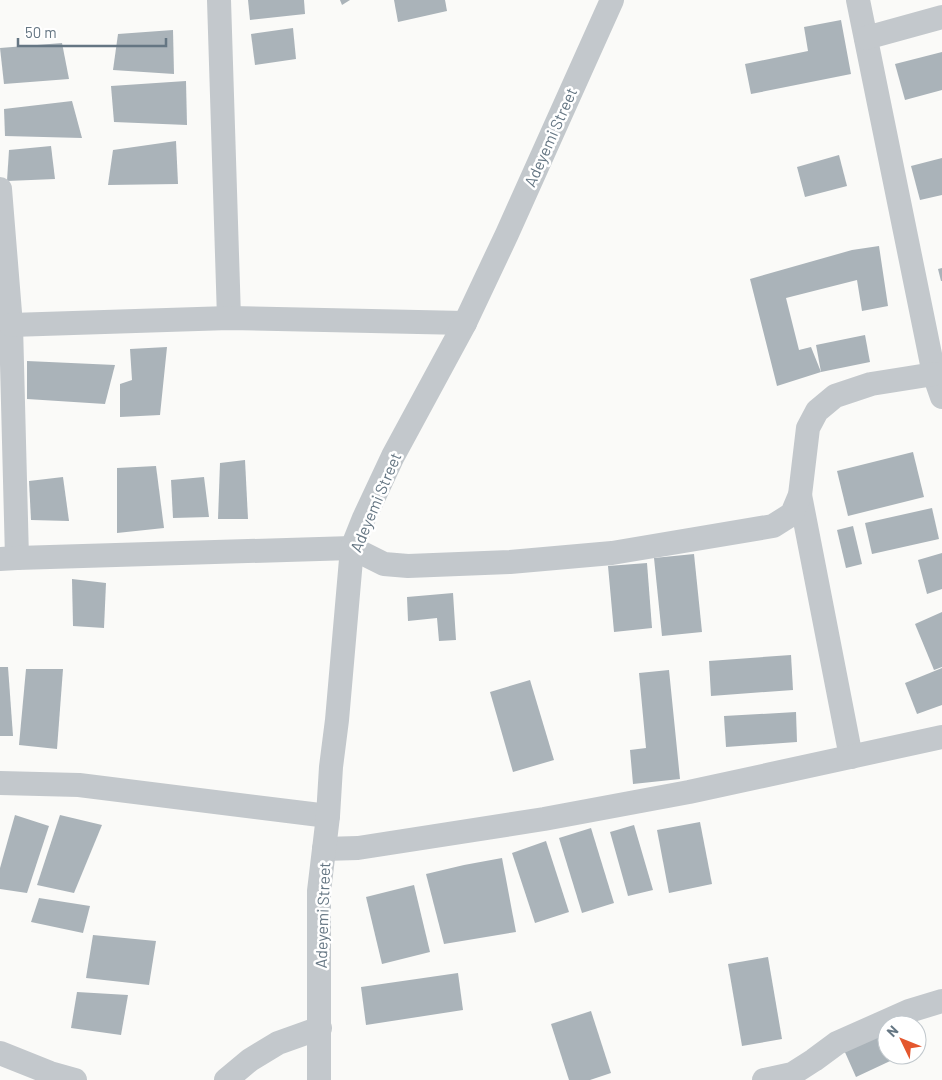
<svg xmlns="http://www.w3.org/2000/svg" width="942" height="1080" font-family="Barlow,sans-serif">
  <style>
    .building { fill: #aab3b9 }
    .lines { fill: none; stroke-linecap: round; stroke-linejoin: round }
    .street { stroke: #c3c8cc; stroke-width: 24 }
    .labels { text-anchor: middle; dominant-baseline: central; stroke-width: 5; stroke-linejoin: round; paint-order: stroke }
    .street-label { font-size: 16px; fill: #657683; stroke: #fff }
  </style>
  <rect width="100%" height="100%" fill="#fafaf8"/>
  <g class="building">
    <path d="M248,0H304L305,14L250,20Z"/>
    <path d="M340,0H350L342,5Z"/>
    <path d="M394,0H445L447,11L398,22Z"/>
    <path d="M841,20L851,74L751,94L745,64L808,51L804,27Z"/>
    <path d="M293,28L296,59L255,65L251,34Z"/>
    <path d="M173,30L174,74L113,70L118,34Z"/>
    <path d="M62,43L69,79L4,84L0,48Z"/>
    <path d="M942,52V90L905,100L895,64Z"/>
    <path d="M186,81L187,125L114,122L111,86Z"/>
    <path d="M72,101L82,138L5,136L4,109Z"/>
    <path d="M176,141L178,184L108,185L113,150Z"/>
    <path d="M51,146L55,179L7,181L9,150Z"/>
    <path d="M839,155L847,186L805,197L797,167Z"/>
    <path d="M942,158V195L920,200L911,166Z"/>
    <path d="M879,246L888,306L862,311L857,280L786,298L799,350L811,347L821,372L777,386L750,279L852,250Z"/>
    <path d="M942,268V281H941L938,269Z"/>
    <path d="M865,335L870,362L821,372L816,345Z"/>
    <path d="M167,347L160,415L120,417V384L132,380L130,349Z"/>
    <path d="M27,361L115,365L105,404L27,399Z"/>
    <path d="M913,452L924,497L848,516L837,471Z"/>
    <path d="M245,460L248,519H218L220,463Z"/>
    <path d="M156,466L164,528L117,533V468Z"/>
    <path d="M63,477L69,521L31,520L29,481Z"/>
    <path d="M204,477L209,517L173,518L171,480Z"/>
    <path d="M932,508L939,539L872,554L865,523Z"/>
    <path d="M853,526L862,564L846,568L837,530Z"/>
    <path d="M942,553V589L927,594L918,560Z"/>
    <path d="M694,554L702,632L662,636L654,558Z"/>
    <path d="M647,563L652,628L614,632L608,566Z"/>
    <path d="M72,579L106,583L104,628L73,626Z"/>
    <path d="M453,593L456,640L439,641L437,618L408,621L407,597Z"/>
    <path d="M942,612V667L934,670L915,624Z"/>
    <path d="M791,655L793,690L711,696L709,661Z"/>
    <path d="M0,667H8L13,736H0Z"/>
    <path d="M942,668V705L917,714L905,683Z"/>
    <path d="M26,669H63L57,749L19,745Z"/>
    <path d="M669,670L680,779L633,784L630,750L646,748L639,673Z"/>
    <path d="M530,680L554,760L513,772L490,692Z"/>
    <path d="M796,712L797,742L726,747L724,716Z"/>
    <path d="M15,815L49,826L27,893L0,889V868Z"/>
    <path d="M60,815L102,825L74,893L37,885Z"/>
    <path d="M700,822L712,884L669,893L657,830Z"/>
    <path d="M634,825L653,890L628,896L610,832Z"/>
    <path d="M591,828L614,903L582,913L559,838Z"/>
    <path d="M546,841L569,912L535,923L512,853Z"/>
    <path d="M502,858L516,932L444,944L426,874L464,865Z"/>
    <path d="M414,885L430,952L382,964L366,897Z"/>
    <path d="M39,898L90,906L83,933L31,922Z"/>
    <path d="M93,935L156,941L149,985L86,978Z"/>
    <path d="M768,957L782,1039L742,1046L728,964Z"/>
    <path d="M458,973L463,1010L366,1025L361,987Z"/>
    <path d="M77,992L128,995L121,1035L71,1028Z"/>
    <path d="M591,1011L611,1073L590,1080H569L551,1024Z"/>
    <path d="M887,1030V1055H903L856,1077L844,1050Z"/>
  </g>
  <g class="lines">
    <g class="street">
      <path d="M219,0L229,318"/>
      <path d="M858,0L934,374L942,397"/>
      <path d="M866,38L942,17"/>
      <path d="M0,189L11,325L17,558"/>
      <path d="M11,325L229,318L465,323"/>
      <path d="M800,495L851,757"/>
      <path d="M0,559L17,558L352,548L384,564L408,566L510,562L612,553L773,526L792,514L800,495L808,428L817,411L835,396L871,384L934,374"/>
      <path d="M0,783L79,785L328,816"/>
      <path d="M324,849L358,848L544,819L689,792L942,737"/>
      <path d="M0,1053L50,1073L75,1080"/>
      <path d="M226,1080L250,1060L278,1043L320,1028"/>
      <path d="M319,1080V891L328,816L331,767L337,720L352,548L364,518L393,456L465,323L507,234L612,0"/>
      <path d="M764,1080L792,1074L814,1060L837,1043L909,1011L942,1001"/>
    </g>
  </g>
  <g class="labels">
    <g class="street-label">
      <text transform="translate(550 137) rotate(-66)">Adeyemi Street</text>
      <text transform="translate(375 502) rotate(-67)">Adeyemi Street</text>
      <text transform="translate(322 915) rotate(-88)">Adeyemi Street</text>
    </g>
  </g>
  <g transform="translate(902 1040) rotate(313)"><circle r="24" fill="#ffffff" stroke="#c1c8cd"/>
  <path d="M0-4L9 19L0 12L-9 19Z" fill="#e4572e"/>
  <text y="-8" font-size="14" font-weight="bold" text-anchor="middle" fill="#657683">N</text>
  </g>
  <path d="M18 38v8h148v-8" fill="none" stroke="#657683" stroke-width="2.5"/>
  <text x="25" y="38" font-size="15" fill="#657683" stroke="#ffffff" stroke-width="4" paint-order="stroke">50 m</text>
</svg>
